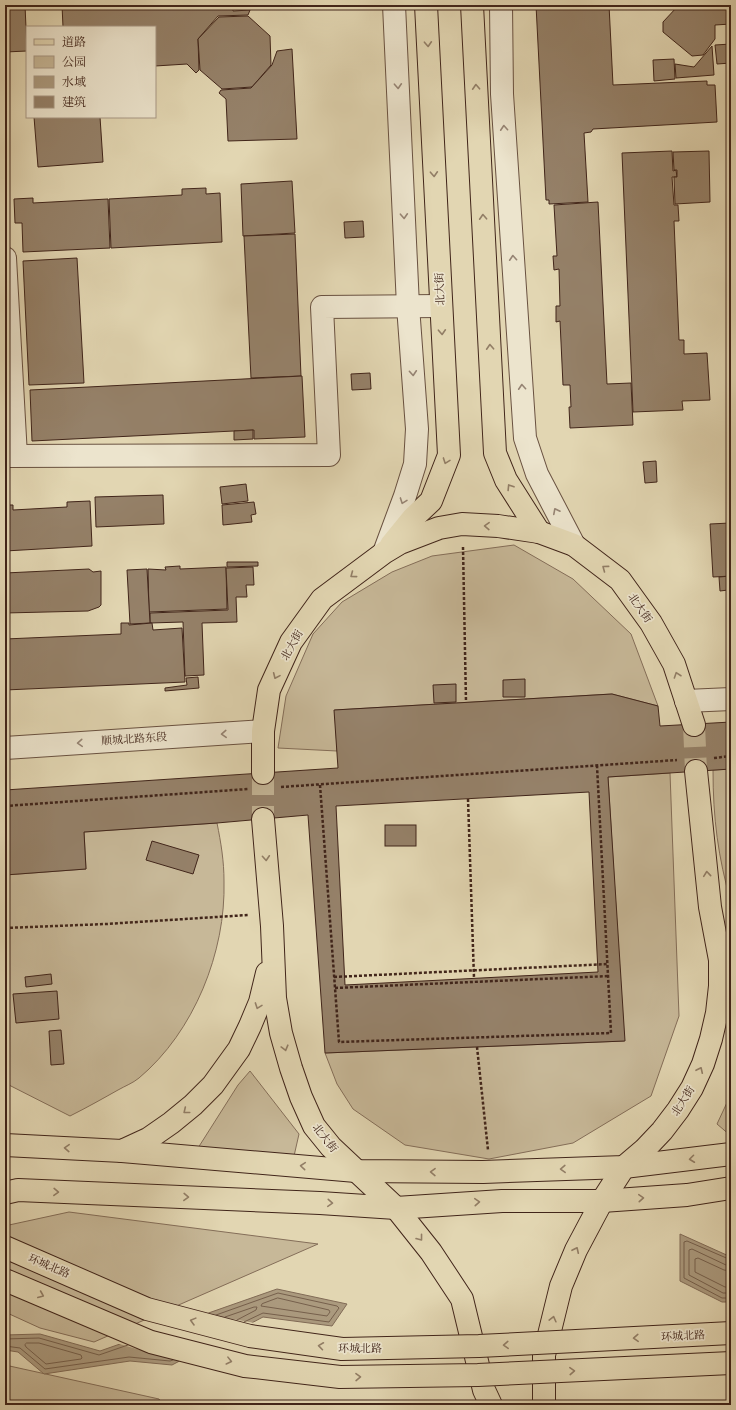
<svg xmlns="http://www.w3.org/2000/svg" width="736" height="1410" font-family="Alegreya,'Noto Serif SC',serif">
  <style>
    .green { fill: #c7b898; stroke: #846e59 }
    .water { fill: #ab9a7e; stroke: #816b56 }
    .pier { fill: #e2d6b2 }
    .lines { fill: none; stroke-linecap: round; stroke-linejoin: round }
    .shore { stroke: #76604c; stroke-width: 1 }
    .building { fill: #958169; stroke: #41251a; fill-rule: evenodd }
    .major-tunnel { stroke: #c2b394; stroke-width: 22; stroke-dasharray: 22 11; stroke-linecap: butt }
    .minor-casing { stroke: #695140; stroke-width: 24 }
    .major-casing { stroke: #41251a; stroke-width: 24 }
    .path { stroke: #41251a; stroke-width: 2.5; stroke-dasharray: 3 2; stroke-linecap: butt }
    .minor { stroke: #ece4cd; stroke-width: 22 }
    .major { stroke: #e2d6b2; stroke-width: 22 }
    .major-bridge-casing { stroke: #41251a; stroke-width: 24; stroke-linecap: butt }
    .major-bridge { stroke: #e2d6b2; stroke-width: 22 }
    .oneway { stroke: #927e66 }
    .oneway2 { stroke: #968474 }
    .labels { text-anchor: middle; dominant-baseline: central; stroke-width: 3.5; stroke-linejoin: round; paint-order: stroke }
    .street-label { font-size: 11px; fill: #41251a; stroke: #ece4cd }
  </style>
  <rect width="100%" height="100%" fill="#e2d6b2"/>
  <filter id="stains"><feTurbulence type="fractalNoise" baseFrequency=".005" numOctaves="4"/><feColorMatrix values="0 0 0 0 .2 0 0 0 0 .09 0 0 0 0 .02 0 0 0 .5 -.17"/></filter>
  <radialGradient id="worn" r=".72"><stop offset=".6" stop-color="#630" stop-opacity="0"/><stop offset="1" stop-color="#630" stop-opacity=".3"/></radialGradient>
  <g class="green">
    <path d="M514,545L573,579L631,634L658,706L612,694L335,710L337,751L278,748L286,696L313,634L342,602L392,572L432,556Z"/>
    <path d="M731,769V903C718,856 713,819 713,770Z"/>
    <path d="M670,773L679,1016L651,1096L573,1143L489,1159L405,1145L353,1109L337,1084L325,1053L624,1041L608,777Z"/>
    <path d="M217,823C221,843 224,861 224,881C226,952 194,1032 139,1078C133,1083 125,1086 118,1090C102,1099 86,1108 70,1116L5,1083V875L86,869L84,832Z"/>
    <path d="M250,1071L299,1134L294,1156L198,1148L238,1085Z"/>
    <path d="M731,1094V1136L717,1124Z"/>
    <path d="M69,1212L318,1244L94,1342L40,1328L5,1312V1232L9,1225Z"/>
    <path d="M5,1365L159,1399L163,1405H5Z"/>
  </g>
  <g class="water">
    <path d="M680,1234L731,1257V1302H722L680,1281Z"/>
    <path d="M277,1289L347,1304L332,1326L263,1317L172,1365L130,1361L44,1374L18,1352L5,1350V1335L40,1334L100,1351Z"/>
  </g>
  <path class="pier" d="M206,1312L226,1318L255,1323L182,1362L116,1343Z"/>
  <g class="lines">
    <g class="shore">
      <path d="M731,1260L687,1241L684,1242V1278L722,1298H731"/>
      <path d="M731,1265H726L692,1249L689,1250V1275L723,1293H731"/>
      <path d="M731,1271L724,1270L698,1258L695,1259V1272L725,1287H731"/>
      <path d="M278,1298L329,1310L330,1312L327,1316L261,1306L262,1304Z"/>
      <path d="M216,1315L278,1293L337,1306L339,1308L329,1322L263,1313L244,1322"/>
      <path d="M225,1317L254,1307H257L256,1310L237,1320"/>
      <path d="M5,1339L39,1338L99,1355L128,1345"/>
      <path d="M27,1343H39L81,1355L82,1358L81,1359L46,1364L26,1347L25,1345Z"/>
      <path d="M5,1346L20,1348L45,1369L129,1357L170,1361L173,1360"/>
    </g>
  </g>
  <g class="building">
    <path d="M5,5H25L27,51L5,52Z"/>
    <path d="M62,5H233V11L250,10L248,15L218,16L198,39L199,70L196,73L187,64L155,66V27H63Z"/>
    <path d="M536,5H609L613,85L707,81V85H715L717,122L593,129L591,132L584,133L588,202L549,204V200H546Z"/>
    <path d="M686,5H731V24L715,25V39L703,55L692,56L663,32V22L677,7Z"/>
    <path d="M248,16L270,36L271,65L252,87L222,89L200,70L198,39L219,17Z"/>
    <path d="M731,44V63L717,64L715,45Z"/>
    <path d="M712,46L714,75L676,78L675,64L694,67Z"/>
    <path d="M292,49L297,139L228,141L226,99L219,93L221,90L251,88L272,65L277,51Z"/>
    <path d="M674,59L675,79L654,81L653,60Z"/>
    <path d="M34,117H100L103,162L38,167Z"/>
    <path d="M5,131L7,175H5Z"/>
    <path d="M672,151L673,171L676,170L677,177H672L674,205H678L679,221H674L679,340H684V354L707,353L710,400L682,401L683,410L633,412L622,153Z"/>
    <path d="M709,151L710,202L675,204L674,177H677V170H674L673,152Z"/>
    <path d="M292,181L295,233L243,236L241,184Z"/>
    <path d="M206,188V194L220,193L222,242L111,248L109,199L182,195V189Z"/>
    <path d="M33,198V203L108,199L110,248L23,252L22,223H15L14,199Z"/>
    <path d="M598,202L607,384L631,383L633,425L570,428L569,407H571L570,385H563L560,321L556,322V306H560L559,269L554,270L553,256H557L554,205Z"/>
    <path d="M363,221L364,237L345,238L344,222Z"/>
    <path d="M295,234L301,376L251,378L244,236Z"/>
    <path d="M77,258L84,383L29,385L23,261Z"/>
    <path d="M729,287H731V326H730Z"/>
    <path d="M370,373L371,389L352,390L351,374Z"/>
    <path d="M302,376L305,437L254,439V430L32,441L30,390Z"/>
    <path d="M253,430V439L234,440V431Z"/>
    <path d="M656,461L657,482L645,483L643,462Z"/>
    <path d="M246,484L248,501L222,504L220,487Z"/>
    <path d="M163,495L164,524L96,527L95,497Z"/>
    <path d="M90,501L92,546L5,551V505H13V510L67,507V502Z"/>
    <path d="M254,502L256,514L251,515L252,522L223,525L222,505Z"/>
    <path d="M730,523L731,576L713,577L710,524Z"/>
    <path d="M227,562H258V566L227,567Z"/>
    <path d="M180,566V569L226,567L227,609L149,612L148,569L166,570L165,567Z"/>
    <path d="M253,567L254,585H246L247,597H236L237,622L202,623L204,675L185,676L183,622L150,623V613L228,610L226,568Z"/>
    <path d="M89,569L93,572L101,571V605L99,607L88,611L5,613V573Z"/>
    <path d="M147,569L150,623L130,624L127,570Z"/>
    <path d="M731,576V608L729,606L728,590L720,591L719,577Z"/>
    <path d="M121,623H129V625L152,623L153,630L182,628L185,682L5,690V639L121,634Z"/>
    <path d="M198,677L199,688L165,691V688L187,685L186,678Z"/>
    <path d="M525,679V697H503V680Z"/>
    <path d="M456,684V702L434,703L433,685Z"/>
    <path d="M612,694L658,706L660,726L731,722V769L608,777L625,1041L325,1053L308,815L217,823L84,832L86,869L5,875V790L338,768L334,710ZM589,792L598,972L345,985L336,806Z"/>
    <rect x="385" y="825" width="31" height="21"/>
    <path d="M152,841L199,855L193,874L146,860Z"/>
    <path d="M51,974L52,984L26,987L25,977Z"/>
    <path d="M57,991L59,1019L16,1023L13,994Z"/>
    <path d="M61,1030L64,1064L51,1065L49,1031Z"/>
  </g>
  <g class="lines">
    <g class="major-tunnel">
      <path d="M694,725L696,771"/>
      <path d="M263,773V819"/>
    </g>
    <g class="minor-casing">
      <g id="minor">
        <path d="M501,5L502,94L525,438L537,474L574,545"/>
        <path d="M5,258L16,456"/>
        <path d="M5,456L329,455L322,307L440,306"/>
        <path d="M385,550L405,496L415,464L417,429L408,306L394,5"/>
        <path d="M686,701L731,699"/>
        <path d="M5,748L263,731"/>
      </g>
    </g>
    <g class="major-casing">
      <g id="major">
        <path d="M472,5L495,453L506,480L539,532"/>
        <path d="M391,545L413,518L431,501L449,455L426,5"/>
        <path d="M263,773V731L269,690L291,642L322,599L385,552L400,543L439,528L462,524L498,526L539,532L574,545L620,580L651,623L674,664L694,725"/>
        <path d="M263,819L272,926L275,998L281,1033L291,1068L301,1097L314,1126L331,1147L396,1208L431,1252L462,1299L484,1390L491,1405"/>
        <path d="M5,1145L122,1151L148,1139L171,1123L193,1105L213,1085L239,1049L250,1026L260,1002L267,973"/>
        <path d="M122,1151L356,1171L483,1172L624,1167L731,1154"/>
        <path d="M5,1193L18,1190L320,1203L396,1208L502,1201H602L687,1195L731,1188"/>
        <path d="M544,1405V1355L561,1286L576,1250L602,1201L624,1167L644,1150L662,1131L678,1110L692,1088L703,1064L711,1039L717,1013L720,986V960L710,907L696,771"/>
      </g>
    </g>
    <g class="path">
      <path d="M463,547L466,702"/>
      <path d="M714,758L731,756"/>
      <path d="M320,785L339,1042L611,1033L597,766"/>
      <path d="M281,787L677,760"/>
      <path d="M468,799L474,978"/>
      <path d="M5,806L248,789"/>
      <path d="M5,928L106,924L248,915"/>
      <path d="M334,977L608,964"/>
      <path d="M335,988L609,976"/>
      <path d="M477,1047L488,1150"/>
    </g>
    <use href="#minor" class="minor"/>
    <use href="#major" class="major"/>
    <g class="major-bridge-casing">
      <g id="major-bridge">
        <path d="M5,1247L147,1309L250,1336L342,1349L479,1346L731,1333"/>
        <path d="M5,1280L151,1342L245,1366L340,1377L478,1375L731,1363"/>
      </g>
    </g>
    <use href="#major-bridge" class="major-bridge"/>
  </g>
  <defs><path id="oneway-chevron" d="M-2-3.5L2.5 0L-2 3.5" fill="none" stroke-width="1.6" stroke-linecap="round" stroke-linejoin="round"/></defs>
  <g class="oneway">
    <use href="#oneway-chevron" transform="translate(428 44) rotate(87)"/>
    <use href="#oneway-chevron" transform="translate(476 87) rotate(-93)"/>
    <use href="#oneway-chevron" transform="translate(434 174) rotate(87)"/>
    <use href="#oneway-chevron" transform="translate(483 217) rotate(-93)"/>
    <use href="#oneway-chevron" transform="translate(442 332) rotate(87)"/>
    <use href="#oneway-chevron" transform="translate(490 347) rotate(-93)"/>
    <use href="#oneway-chevron" transform="translate(446 461) rotate(110)"/>
    <use href="#oneway-chevron" transform="translate(510 487) rotate(-122)"/>
    <use href="#oneway-chevron" transform="translate(487 526) rotate(-178)"/>
    <use href="#oneway-chevron" transform="translate(605 568) rotate(-143)"/>
    <use href="#oneway-chevron" transform="translate(353 575) rotate(143)"/>
    <use href="#oneway-chevron" transform="translate(677 675) rotate(-109)"/>
    <use href="#oneway-chevron" transform="translate(276 676) rotate(114)"/>
    <use href="#oneway-chevron" transform="translate(266 858) rotate(86)"/>
    <use href="#oneway-chevron" transform="translate(707 874) rotate(-96)"/>
    <use href="#oneway-chevron" transform="translate(258 1006) rotate(110)"/>
    <use href="#oneway-chevron" transform="translate(285 1048) rotate(75)"/>
    <use href="#oneway-chevron" transform="translate(700 1070) rotate(-65)"/>
    <use href="#oneway-chevron" transform="translate(186 1111) rotate(141)"/>
    <use href="#oneway-chevron" transform="translate(67 1148) rotate(-177)"/>
    <use href="#oneway-chevron" transform="translate(692 1159) rotate(173)"/>
    <use href="#oneway-chevron" transform="translate(303 1166) rotate(-175)"/>
    <use href="#oneway-chevron" transform="translate(563 1169) rotate(178)"/>
    <use href="#oneway-chevron" transform="translate(433 1172) rotate(-179)"/>
    <use href="#oneway-chevron" transform="translate(56 1192) rotate(2)"/>
    <use href="#oneway-chevron" transform="translate(186 1197) rotate(2)"/>
    <use href="#oneway-chevron" transform="translate(641 1198) rotate(-4)"/>
    <use href="#oneway-chevron" transform="translate(477 1202) rotate(-4)"/>
    <use href="#oneway-chevron" transform="translate(330 1203) rotate(4)"/>
    <use href="#oneway-chevron" transform="translate(420 1238) rotate(52)"/>
    <use href="#oneway-chevron" transform="translate(576 1250) rotate(-65)"/>
    <use href="#oneway-chevron" transform="translate(41 1295) rotate(23)"/>
    <use href="#oneway-chevron" transform="translate(553 1319) rotate(-76)"/>
    <use href="#oneway-chevron" transform="translate(193 1321) rotate(-165)"/>
    <use href="#oneway-chevron" transform="translate(636 1338) rotate(177)"/>
    <use href="#oneway-chevron" transform="translate(506 1345) rotate(177)"/>
    <use href="#oneway-chevron" transform="translate(321 1346) rotate(-172)"/>
    <use href="#oneway-chevron" transform="translate(229 1361) rotate(14)"/>
    <use href="#oneway-chevron" transform="translate(572 1371) rotate(-3)"/>
    <use href="#oneway-chevron" transform="translate(358 1377) rotate(-1)"/>
  </g>
  <g class="oneway2">
    <use href="#oneway-chevron" transform="translate(398 86) rotate(87)"/>
    <use href="#oneway-chevron" transform="translate(504 128) rotate(-94)"/>
    <use href="#oneway-chevron" transform="translate(404 216) rotate(87)"/>
    <use href="#oneway-chevron" transform="translate(513 258) rotate(-94)"/>
    <use href="#oneway-chevron" transform="translate(413 373) rotate(86)"/>
    <use href="#oneway-chevron" transform="translate(522 387) rotate(-94)"/>
    <use href="#oneway-chevron" transform="translate(403 501) rotate(110)"/>
    <use href="#oneway-chevron" transform="translate(556 511) rotate(-117)"/>
    <use href="#oneway-chevron" transform="translate(224 734) rotate(177)"/>
    <use href="#oneway-chevron" transform="translate(80 743) rotate(176)"/>
  </g>
  <g class="labels">
    <g class="street-label">
      <text transform="translate(440 289) rotate(-93)">北大街</text>
      <text transform="translate(640 608) rotate(55)">北大街</text>
      <text transform="translate(292 645) rotate(-61)">北大街</text>
      <text transform="translate(134 739) rotate(-4)">顺城北路东段</text>
      <text transform="translate(683 1101) rotate(-58)">北大街</text>
      <text transform="translate(325 1138) rotate(52)">北大街</text>
      <text transform="translate(49 1266) rotate(23)">环城北路</text>
      <text transform="translate(683 1336) rotate(-3)">环城北路</text>
      <text x="360" y="1348">环城北路</text>
    </g>
  </g>
  <rect width="736" height="1410" fill="none" stroke="#e2d6b2" stroke-width="20"/>
  <rect x="6" y="6" width="724" height="1398" fill="none" stroke="#41251a" stroke-width="2"/>
  <rect x="10" y="10" width="716" height="1390" fill="none" stroke="#41251a"/>
  <rect x="26" y="26" width="130" height="92" fill="#ece4cd" stroke="#a89885"/>
  <rect x="34" y="39" width="20" height="6" fill="#e2d6b2" stroke="#a89885"/>
  <text x="62" y="46" font-size="12" fill="#41251a">道路</text>
  <rect x="34" y="56" width="20" height="12" fill="#c7b898" stroke="#a89885"/>
  <text x="62" y="66" font-size="12" fill="#41251a">公园</text>
  <rect x="34" y="76" width="20" height="12" fill="#ab9a7e" stroke="#a89885"/>
  <text x="62" y="86" font-size="12" fill="#41251a">水域</text>
  <rect x="34" y="96" width="20" height="12" fill="#958169" stroke="#a89885"/>
  <text x="62" y="106" font-size="12" fill="#41251a">建筑</text>
  <rect width="100%" height="100%" filter="url(#stains)"/>
  <rect width="100%" height="100%" fill="url(#worn)"/>
</svg>
